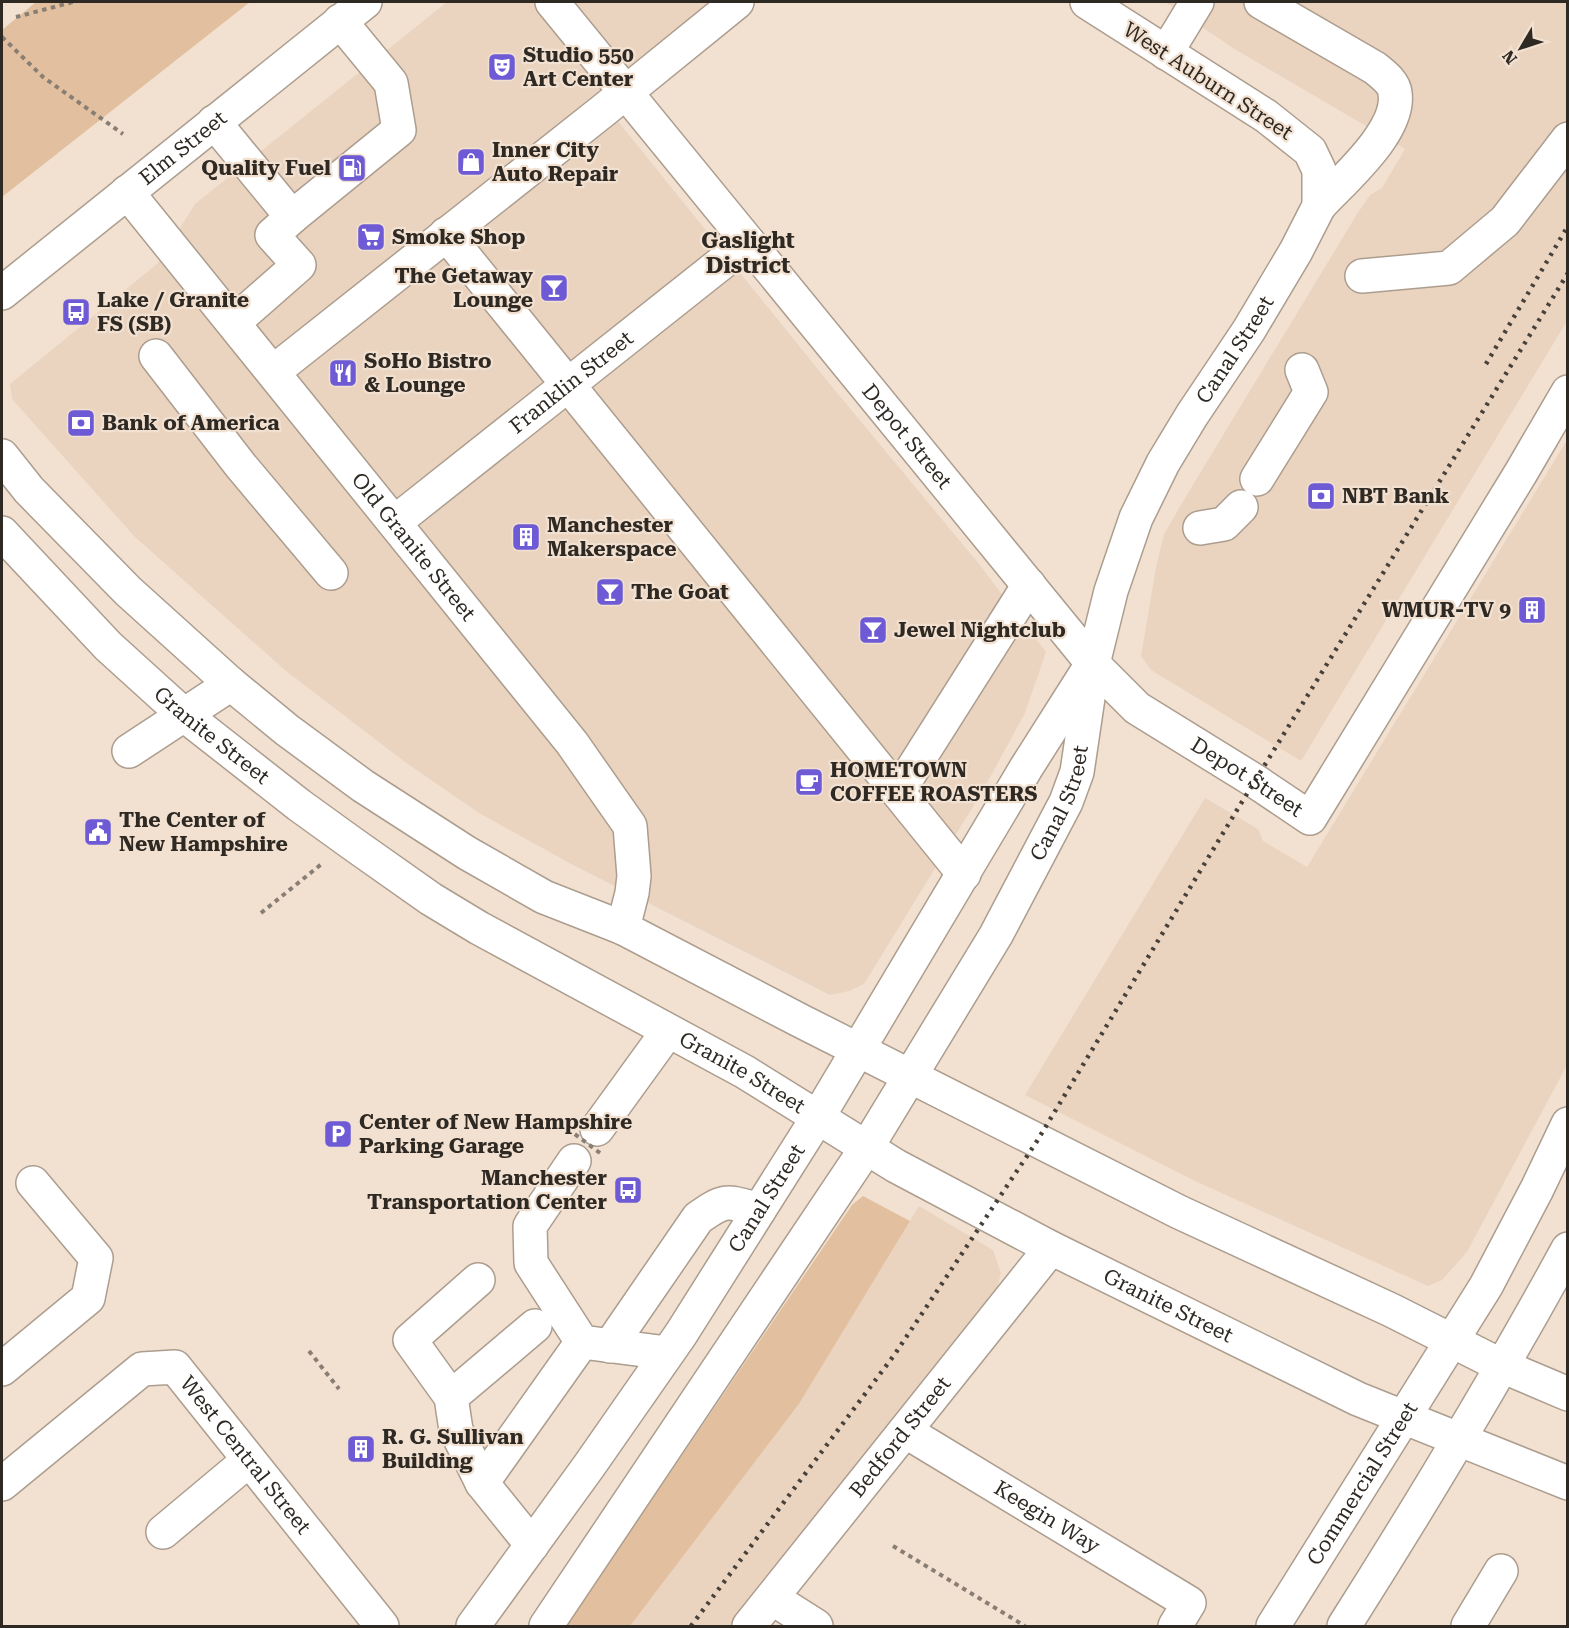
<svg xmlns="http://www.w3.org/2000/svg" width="1569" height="1628" font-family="'Roboto Serif',serif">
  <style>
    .built { fill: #ead4c0 }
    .green { fill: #e2c09f }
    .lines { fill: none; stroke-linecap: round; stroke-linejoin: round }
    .minor-casing { stroke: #ac9d8e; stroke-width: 36 }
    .major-casing { stroke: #ac9d8e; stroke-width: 36 }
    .path { stroke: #897e74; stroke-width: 4; stroke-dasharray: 4.5 4.5; stroke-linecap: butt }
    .minor { stroke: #fff; stroke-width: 33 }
    .major { stroke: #fff; stroke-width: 33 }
    .rail { stroke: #48413a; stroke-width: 4.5; stroke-dasharray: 3 6; stroke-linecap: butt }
    .path-bridge { stroke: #897e74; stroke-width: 4; stroke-dasharray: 4.5 4.5; stroke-linecap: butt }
    .labels { text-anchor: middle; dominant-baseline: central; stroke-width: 4.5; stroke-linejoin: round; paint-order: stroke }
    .poi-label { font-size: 21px; font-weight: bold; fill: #2f2923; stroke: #f2e1d1; text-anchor: start }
    .street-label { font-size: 21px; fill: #2f2923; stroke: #f2e1d1 }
    .neighbourhood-label { font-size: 22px; font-weight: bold; fill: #2f2923; stroke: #f2e1d1 }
  </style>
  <rect width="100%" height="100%" fill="#f2e1d1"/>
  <g class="built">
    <path d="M447,2H720L600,99L829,383L979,564L1046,652L1025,713L982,792L864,984L849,991L830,995L573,865L479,813L405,762L286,671L135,537L12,399L10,384L157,264L195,204Z"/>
    <path d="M1165,2H1567V321L1301,761L1151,670L1141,656L1156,567L1164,534L1185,498L1357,214L1370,195L1382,188L1405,149L1233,48Z"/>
    <path d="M1567,440V1065L1467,1252L1442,1280L1428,1286L1195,1181L1025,1095L1205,798L1258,829L1263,841L1307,867Z"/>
    <path d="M919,1206L993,1250L1001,1273L995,1296L732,1626H630L799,1404Z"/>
  </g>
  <g class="green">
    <path d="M36,2H250L2,197V30Z"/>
    <path d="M863,1196L910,1221L799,1404L630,1626H566L852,1205Z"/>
  </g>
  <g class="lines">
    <g class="minor-casing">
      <g id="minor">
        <path id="s1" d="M552,2L1093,664L1137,708L1255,781L1310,818L1522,471L1568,392"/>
        <path d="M1261,2L1375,68C1382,74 1394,82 1395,93C1401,131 1343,180 1319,206"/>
        <path d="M1166,53L1197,2"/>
        <path d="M214,122L292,217L399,130L391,83L340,21"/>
        <path id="s2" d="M127,192L572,743L630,826L634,876L632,893L623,928"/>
        <path d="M446,234L964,874"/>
        <path d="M1362,276L1449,268L1505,221L1568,139"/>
        <path d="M234,322L299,265L272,235L292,217"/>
        <path d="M156,356L241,466L331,573"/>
        <path d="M273,372L604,110L737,2"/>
        <path d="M1257,479L1311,392L1302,370"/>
        <path id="s3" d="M395,522L748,242"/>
        <path d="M1200,528L1224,524L1241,507"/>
        <path d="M129,751L231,684"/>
        <path d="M898,792L1029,585"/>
        <path d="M597,1129L668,1031"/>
        <path d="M574,1161L530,1226L531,1263L582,1342L667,1353"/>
        <path d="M478,1280L410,1340L451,1397L456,1430L482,1483L532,1545"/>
        <path d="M610,1346L698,1218C726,1198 727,1201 759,1210"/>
        <path d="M2,1369L88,1298L96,1258L33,1183"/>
        <path d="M451,1397L535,1326"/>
        <path id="s4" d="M905,1431L1189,1603L1175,1626"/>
        <path d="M482,1483L582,1342"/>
        <path id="s5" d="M2,1484L142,1369L175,1367L382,1626"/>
        <path d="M163,1532L249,1460"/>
        <path d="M772,1598L816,1626"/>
        <path id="s6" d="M473,1626L589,1466L681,1334L818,1117L1026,768L1085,675"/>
        <path id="s7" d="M546,1626L867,1147L996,935L1066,802L1077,772L1093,664L1111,591L1136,518L1163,463L1192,415L1249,330L1296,251L1319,206V170L1310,151L1266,116L1087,2"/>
        <path id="s8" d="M749,1626L1051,1248"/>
        <path id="s9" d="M1273,1626L1486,1286L1537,1189L1568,1124"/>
        <path d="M1344,1626C1422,1503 1498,1377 1568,1249"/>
        <path d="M1468,1626L1501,1571"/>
      </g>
    </g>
    <g class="major-casing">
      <g id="major">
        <path id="s10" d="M2,293L365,2"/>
        <path d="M2,456L29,490L128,591L231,684L287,730L363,786L467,853L544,897L623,928L801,1021L1179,1212L1391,1310L1502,1366L1568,1394"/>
        <path id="s11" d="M2,533L108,646L183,714L299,805L353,844L431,899L479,928L745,1072L896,1166L1051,1248L1358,1399L1568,1483"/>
      </g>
    </g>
    <g class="path">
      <path d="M16,17L73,2"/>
      <path d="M2,37L43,77L123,134"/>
      <path d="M261,913L324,862"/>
      <path d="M309,1351L339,1389"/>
      <path d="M893,1546L1025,1626"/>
    </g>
    <use href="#minor" class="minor"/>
    <use href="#major" class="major"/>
    <g class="rail">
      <path d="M1486,364L1568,226"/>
      <path d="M691,1626L895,1354L1037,1141L1237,810L1568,273"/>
    </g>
    <path class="path-bridge" d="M543,1127L560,1123L600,1153"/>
  </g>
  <defs>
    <g id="theatre-square" transform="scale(1.5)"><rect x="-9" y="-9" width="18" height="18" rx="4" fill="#6d5ad4" stroke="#f2e1d1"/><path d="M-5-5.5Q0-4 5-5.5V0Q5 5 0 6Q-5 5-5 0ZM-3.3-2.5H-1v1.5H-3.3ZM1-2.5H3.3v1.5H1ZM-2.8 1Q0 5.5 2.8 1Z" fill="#fff"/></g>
    <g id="shop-square" transform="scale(1.5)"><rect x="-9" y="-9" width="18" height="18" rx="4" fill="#6d5ad4" stroke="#f2e1d1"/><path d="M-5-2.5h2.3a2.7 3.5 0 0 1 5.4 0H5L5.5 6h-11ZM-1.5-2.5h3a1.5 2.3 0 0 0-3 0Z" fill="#fff"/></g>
    <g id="fuel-square" transform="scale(1.5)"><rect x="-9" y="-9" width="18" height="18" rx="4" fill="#6d5ad4" stroke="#f2e1d1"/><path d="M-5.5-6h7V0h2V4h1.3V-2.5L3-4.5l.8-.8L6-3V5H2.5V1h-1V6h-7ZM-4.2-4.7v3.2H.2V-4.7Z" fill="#fff"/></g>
    <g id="supermarket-square" transform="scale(1.5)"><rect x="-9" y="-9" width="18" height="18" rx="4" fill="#6d5ad4" stroke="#f2e1d1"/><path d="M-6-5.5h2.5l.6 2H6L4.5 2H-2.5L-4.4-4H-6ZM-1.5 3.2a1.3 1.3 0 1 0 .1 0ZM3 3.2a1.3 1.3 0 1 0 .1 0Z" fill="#fff"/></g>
    <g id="bar-square" transform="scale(1.5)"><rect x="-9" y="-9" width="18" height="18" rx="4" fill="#6d5ad4" stroke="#f2e1d1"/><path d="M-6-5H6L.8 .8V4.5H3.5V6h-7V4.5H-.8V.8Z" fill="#fff"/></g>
    <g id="bus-square" transform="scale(1.5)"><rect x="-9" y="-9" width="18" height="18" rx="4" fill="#6d5ad4" stroke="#f2e1d1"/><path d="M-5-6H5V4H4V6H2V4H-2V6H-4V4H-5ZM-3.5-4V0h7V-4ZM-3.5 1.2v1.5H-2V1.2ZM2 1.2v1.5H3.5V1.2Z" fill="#fff"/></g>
    <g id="restaurant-square" transform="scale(1.5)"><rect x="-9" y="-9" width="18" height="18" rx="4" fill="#6d5ad4" stroke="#f2e1d1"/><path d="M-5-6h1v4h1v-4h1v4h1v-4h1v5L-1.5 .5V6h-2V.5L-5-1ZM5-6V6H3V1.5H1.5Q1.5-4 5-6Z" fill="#fff"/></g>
    <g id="bank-square" transform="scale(1.5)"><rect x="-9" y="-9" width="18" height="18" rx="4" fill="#6d5ad4" stroke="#f2e1d1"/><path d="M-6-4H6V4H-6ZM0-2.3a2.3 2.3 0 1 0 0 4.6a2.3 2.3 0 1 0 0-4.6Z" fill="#fff"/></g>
    <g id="building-square" transform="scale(1.5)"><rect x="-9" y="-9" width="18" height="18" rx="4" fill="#6d5ad4" stroke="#f2e1d1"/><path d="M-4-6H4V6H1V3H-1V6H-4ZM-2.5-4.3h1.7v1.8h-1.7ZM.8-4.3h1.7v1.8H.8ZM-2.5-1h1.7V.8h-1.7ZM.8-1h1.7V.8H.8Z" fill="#fff"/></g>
    <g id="cafe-square" transform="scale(1.5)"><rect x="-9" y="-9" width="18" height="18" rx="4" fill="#6d5ad4" stroke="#f2e1d1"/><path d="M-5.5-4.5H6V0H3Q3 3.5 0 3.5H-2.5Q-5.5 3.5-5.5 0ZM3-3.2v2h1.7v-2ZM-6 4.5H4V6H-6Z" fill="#fff"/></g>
    <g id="civic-square" transform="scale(1.5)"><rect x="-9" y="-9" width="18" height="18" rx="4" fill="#6d5ad4" stroke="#f2e1d1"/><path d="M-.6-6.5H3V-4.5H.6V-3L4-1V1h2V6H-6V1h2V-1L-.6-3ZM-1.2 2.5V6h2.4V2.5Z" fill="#fff"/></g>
    <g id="parking-square" transform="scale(1.5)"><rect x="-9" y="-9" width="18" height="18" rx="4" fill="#6d5ad4" stroke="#f2e1d1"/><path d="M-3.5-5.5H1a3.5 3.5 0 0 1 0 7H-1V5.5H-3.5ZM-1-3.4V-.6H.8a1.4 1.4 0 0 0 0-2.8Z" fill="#fff"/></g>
  </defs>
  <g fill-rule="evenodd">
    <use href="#theatre-square" x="502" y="67"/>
    <use href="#shop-square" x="471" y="162"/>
    <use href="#fuel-square" x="352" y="168"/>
    <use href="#supermarket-square" x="371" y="237"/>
    <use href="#bar-square" x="554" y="288"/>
    <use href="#bus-square" x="76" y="312"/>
    <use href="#restaurant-square" x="343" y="373"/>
    <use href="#bank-square" x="81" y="423"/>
    <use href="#bank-square" x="1321" y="496"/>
    <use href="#building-square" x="526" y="537"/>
    <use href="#bar-square" x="610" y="592"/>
    <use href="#building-square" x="1532" y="610"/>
    <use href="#bar-square" x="873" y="630"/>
    <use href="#cafe-square" x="809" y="782"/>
    <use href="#civic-square" x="98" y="832"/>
    <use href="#parking-square" x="338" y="1134"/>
    <use href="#bus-square" x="628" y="1190"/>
    <use href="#building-square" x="361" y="1449"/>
  </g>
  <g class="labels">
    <g class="poi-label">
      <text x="523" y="55">Studio 550<tspan x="523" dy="24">Art Center</tspan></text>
      <text x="492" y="150">Inner City<tspan x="492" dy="24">Auto Repair</tspan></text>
      <text x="331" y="168" text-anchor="end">Quality Fuel</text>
      <text x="392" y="237">Smoke Shop</text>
      <text x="533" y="276" text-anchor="end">The Getaway<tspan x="533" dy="24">Lounge</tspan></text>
      <text x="97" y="300">Lake / Granite<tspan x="97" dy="24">FS (SB)</tspan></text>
      <text x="364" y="361">SoHo Bistro<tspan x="364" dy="24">&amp; Lounge</tspan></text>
      <text x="102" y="423">Bank of America</text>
      <text x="1342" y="496">NBT Bank</text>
      <text x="547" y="525">Manchester<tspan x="547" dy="24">Makerspace</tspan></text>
      <text x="631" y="592">The Goat</text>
      <text x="1511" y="610" text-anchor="end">WMUR-TV 9</text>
      <text x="894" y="630">Jewel Nightclub</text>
      <text x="830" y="770">HOMETOWN<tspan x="830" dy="24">COFFEE ROASTERS</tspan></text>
      <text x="119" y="820">The Center of<tspan x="119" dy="24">New Hampshire</tspan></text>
      <text x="359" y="1122">Center of New Hampshire<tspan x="359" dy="24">Parking Garage</tspan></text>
      <text x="607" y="1178" text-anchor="end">Manchester<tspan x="607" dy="24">Transportation Center</tspan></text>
      <text x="382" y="1437">R. G. Sullivan<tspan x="382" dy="24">Building</tspan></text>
    </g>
    <g class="street-label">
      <text transform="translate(1208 81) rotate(33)">West Auburn Street</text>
      <text stroke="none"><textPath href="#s10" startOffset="232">Elm Street</textPath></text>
      <text stroke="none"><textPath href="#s7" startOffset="1464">Canal Street</textPath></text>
      <text stroke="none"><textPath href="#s3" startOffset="225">Franklin Street</textPath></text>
      <text stroke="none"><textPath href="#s1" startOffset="561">Depot Street</textPath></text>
      <text stroke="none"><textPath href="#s2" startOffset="456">Old Granite Street</textPath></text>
      <text stroke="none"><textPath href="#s11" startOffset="292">Granite Street</textPath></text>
      <text stroke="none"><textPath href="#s1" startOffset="1047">Depot Street</textPath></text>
      <text stroke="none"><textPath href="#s7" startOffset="972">Canal Street</textPath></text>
      <text stroke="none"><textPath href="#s11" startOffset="922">Granite Street</textPath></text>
      <text stroke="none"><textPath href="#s6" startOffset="519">Canal Street</textPath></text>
      <text stroke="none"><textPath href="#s11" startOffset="1408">Granite Street</textPath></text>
      <text stroke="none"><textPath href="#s8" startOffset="242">Bedford Street</textPath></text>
      <text stroke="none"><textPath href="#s5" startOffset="327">West Central Street</textPath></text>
      <text stroke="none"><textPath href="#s9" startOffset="168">Commercial Street</textPath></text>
      <text stroke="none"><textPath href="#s4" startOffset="166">Keegin Way</textPath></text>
    </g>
    <g class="neighbourhood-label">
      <text x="748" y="240">Gaslight<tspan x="748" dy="25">District</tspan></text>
    </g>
  </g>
  <rect width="1569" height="1628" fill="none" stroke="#2f2923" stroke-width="6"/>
  <g transform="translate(1521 48) rotate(231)" stroke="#f2e1d1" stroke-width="4.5" paint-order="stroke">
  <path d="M0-4.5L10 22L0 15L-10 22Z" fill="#2f2923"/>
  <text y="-9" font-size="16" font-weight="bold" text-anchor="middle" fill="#2f2923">N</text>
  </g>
</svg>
